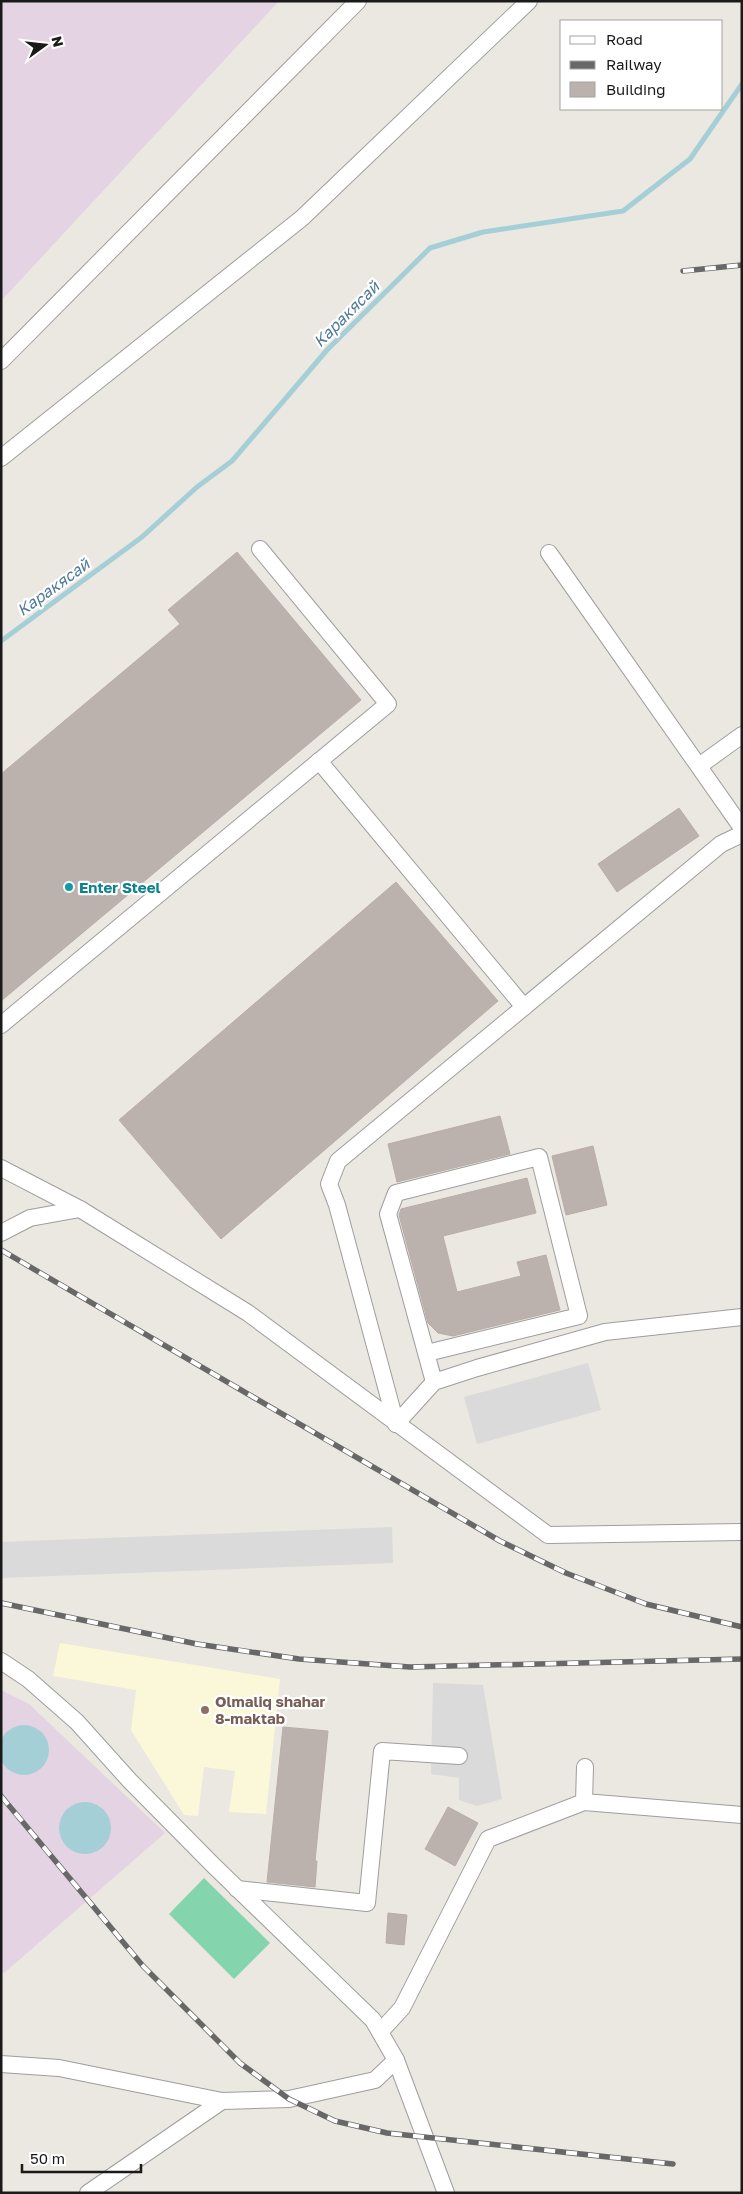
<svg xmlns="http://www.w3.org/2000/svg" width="743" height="2194" font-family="'Golos Text',sans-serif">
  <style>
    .industrial { fill: #e4d3e2 }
    .education { fill: #fbf8d9 }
    .pitch { fill: #84d4ad }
    .parking { fill: #dadada }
    .water { fill: #a4cfd6 }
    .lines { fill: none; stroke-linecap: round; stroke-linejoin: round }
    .stream { stroke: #a4cfd6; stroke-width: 5 }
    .building { fill: #bbb2ae; stroke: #bbaca5 }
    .minor-casing { stroke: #9e9e9e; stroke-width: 18 }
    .minor { stroke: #fff; stroke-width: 16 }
    .rail-casing { stroke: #686868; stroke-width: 5.5 }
    .rail { stroke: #fff; stroke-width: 4; stroke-dasharray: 11; stroke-linecap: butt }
    .culture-dot { fill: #0f9aa8; stroke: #fff; stroke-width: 2 }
    .education-dot { fill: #8d6e63; stroke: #fff; stroke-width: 2 }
    .labels { text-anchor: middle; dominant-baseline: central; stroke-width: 4.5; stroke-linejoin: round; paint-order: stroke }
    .culture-label { font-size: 15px; font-weight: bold; fill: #0d838f; stroke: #fff; text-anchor: start }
    .education-label { font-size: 15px; font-weight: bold; fill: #785e54; stroke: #fff; text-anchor: start }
    .water-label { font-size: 16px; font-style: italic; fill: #4e7b99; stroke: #fff }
  </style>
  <rect width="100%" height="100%" fill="#ebe7e1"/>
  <g class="industrial">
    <path d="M1,1H279L1,301Z"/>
    <path d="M1,1690L29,1704L165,1833L4,1973L1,1972Z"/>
  </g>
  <path class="education" d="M60,1643L280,1679L266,1814L229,1812L235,1771L204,1767L198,1816L184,1815L131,1730L136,1690L53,1676Z"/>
  <path class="pitch" d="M204,1878L270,1943L234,1979L169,1914Z"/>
  <g class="parking">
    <path d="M588,1363L601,1410L477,1444L464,1397Z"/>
    <path d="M392,1527L393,1563L1,1578V1542Z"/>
    <path d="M433,1683L483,1685L502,1799L477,1806L459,1800V1778L431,1774Z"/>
  </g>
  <g class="water">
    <circle cx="24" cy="1750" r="25"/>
    <circle cx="85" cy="1828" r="26"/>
  </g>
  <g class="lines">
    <path class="stream" d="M1,641L142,537L197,487L232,461L327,350L430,248L483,232L623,211L690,159L742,84"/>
  </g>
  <g class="building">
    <path d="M237,552L361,700L1,1001V774L180,624L168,610Z"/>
    <path d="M679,808L699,836L617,892L598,864Z"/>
    <path d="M396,882L498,1001L221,1239L119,1120Z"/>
    <path d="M500,1116L510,1154L397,1182L388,1144Z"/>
    <path d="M593,1146L607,1205L566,1215L552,1156Z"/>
    <path d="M527,1178L536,1213L443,1236L457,1292L521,1276L517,1262L546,1255L560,1310L453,1336L438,1333L428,1323L399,1215L401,1209Z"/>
    <path d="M283,1727L328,1731L315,1861H317L315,1887L267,1882Z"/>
    <path d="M448,1807L478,1823L455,1866L425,1849Z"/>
    <path d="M388,1913L407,1915L404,1945L386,1943Z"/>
  </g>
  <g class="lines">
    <g class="minor-casing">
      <g id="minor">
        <path d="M1,361L358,1"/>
        <path d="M1,458L302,218L529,1"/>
        <path d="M549,553L742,828"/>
        <path d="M319,761L524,1007"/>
        <path d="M699,766L742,735"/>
        <path d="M1,1025L388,704L260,549"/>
        <path d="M1,1168L80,1209L248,1313L548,1535L742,1532"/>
        <path d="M1,1233L30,1218L80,1209"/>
        <path d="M427,1353L579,1316L539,1157L396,1193L388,1214L434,1382"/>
        <path d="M396,1424L337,1205L329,1184L338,1161L721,844L742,834"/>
        <path d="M396,1424L434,1382L477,1368L605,1332L742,1317"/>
        <path d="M1,1661L28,1679L77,1722L130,1781L213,1865L373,2020L396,2060L446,2193"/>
        <path d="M584,1802L585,1767"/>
        <path d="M237,1889L367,1903L382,1751L459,1756"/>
        <path d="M380,2032L402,2008L488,1839L584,1802L742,1815"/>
        <path d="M1,2064L59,2068L222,2101"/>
        <path d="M88,2193L222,2101L289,2099L375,2080L396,2060"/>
      </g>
    </g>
    <use href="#minor" class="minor"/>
    <g class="rail-casing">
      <g id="rail">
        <path d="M683,271L742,265"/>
        <path d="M1,1250L500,1541L566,1573L646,1604L742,1627"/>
        <path d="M1,1603L197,1644L299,1659L410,1667L742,1659"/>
        <path d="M1,1796L143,1966L240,2063L289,2099L335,2121L387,2133L673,2164"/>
      </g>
    </g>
    <use href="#rail" class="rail"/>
  </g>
  <circle class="culture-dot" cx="69" cy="887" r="5"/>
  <circle class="education-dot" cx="205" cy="1710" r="5"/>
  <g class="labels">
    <g class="culture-label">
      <text x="79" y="887">Enter Steel</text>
    </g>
    <g class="education-label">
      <text x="215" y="1701">Olmaliq shahar<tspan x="215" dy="17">8-maktab</tspan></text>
    </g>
    <g class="water-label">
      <text transform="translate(346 314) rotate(-45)">Каракясай</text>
      <text transform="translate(53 587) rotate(-36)">Каракясай</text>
    </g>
  </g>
  <rect width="743" height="2194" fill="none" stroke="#1a1a1a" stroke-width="5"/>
  <rect x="560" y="20" width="162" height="90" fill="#ffffff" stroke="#a3a3a3"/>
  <rect x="570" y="36" width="25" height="8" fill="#ffffff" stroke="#a3a3a3"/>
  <text x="606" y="45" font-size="15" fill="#1a1a1a">Road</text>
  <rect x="570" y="61" width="25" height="8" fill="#686868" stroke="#a3a3a3"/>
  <text x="606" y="70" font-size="15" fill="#1a1a1a">Railway</text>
  <rect x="570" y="82" width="25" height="15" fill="#bbb2ae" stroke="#a3a3a3"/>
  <text x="606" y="95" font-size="15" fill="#1a1a1a">Building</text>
  <g transform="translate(45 45) rotate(75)" stroke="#ffffff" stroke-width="4" paint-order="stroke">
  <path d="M0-4L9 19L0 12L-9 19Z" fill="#1a1a1a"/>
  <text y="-8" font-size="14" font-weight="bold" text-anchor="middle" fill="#1a1a1a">N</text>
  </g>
  <path d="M22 2164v8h119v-8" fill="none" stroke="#1a1a1a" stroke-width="2.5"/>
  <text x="30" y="2164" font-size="15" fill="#1a1a1a" stroke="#ffffff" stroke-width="4" paint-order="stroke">50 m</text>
</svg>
